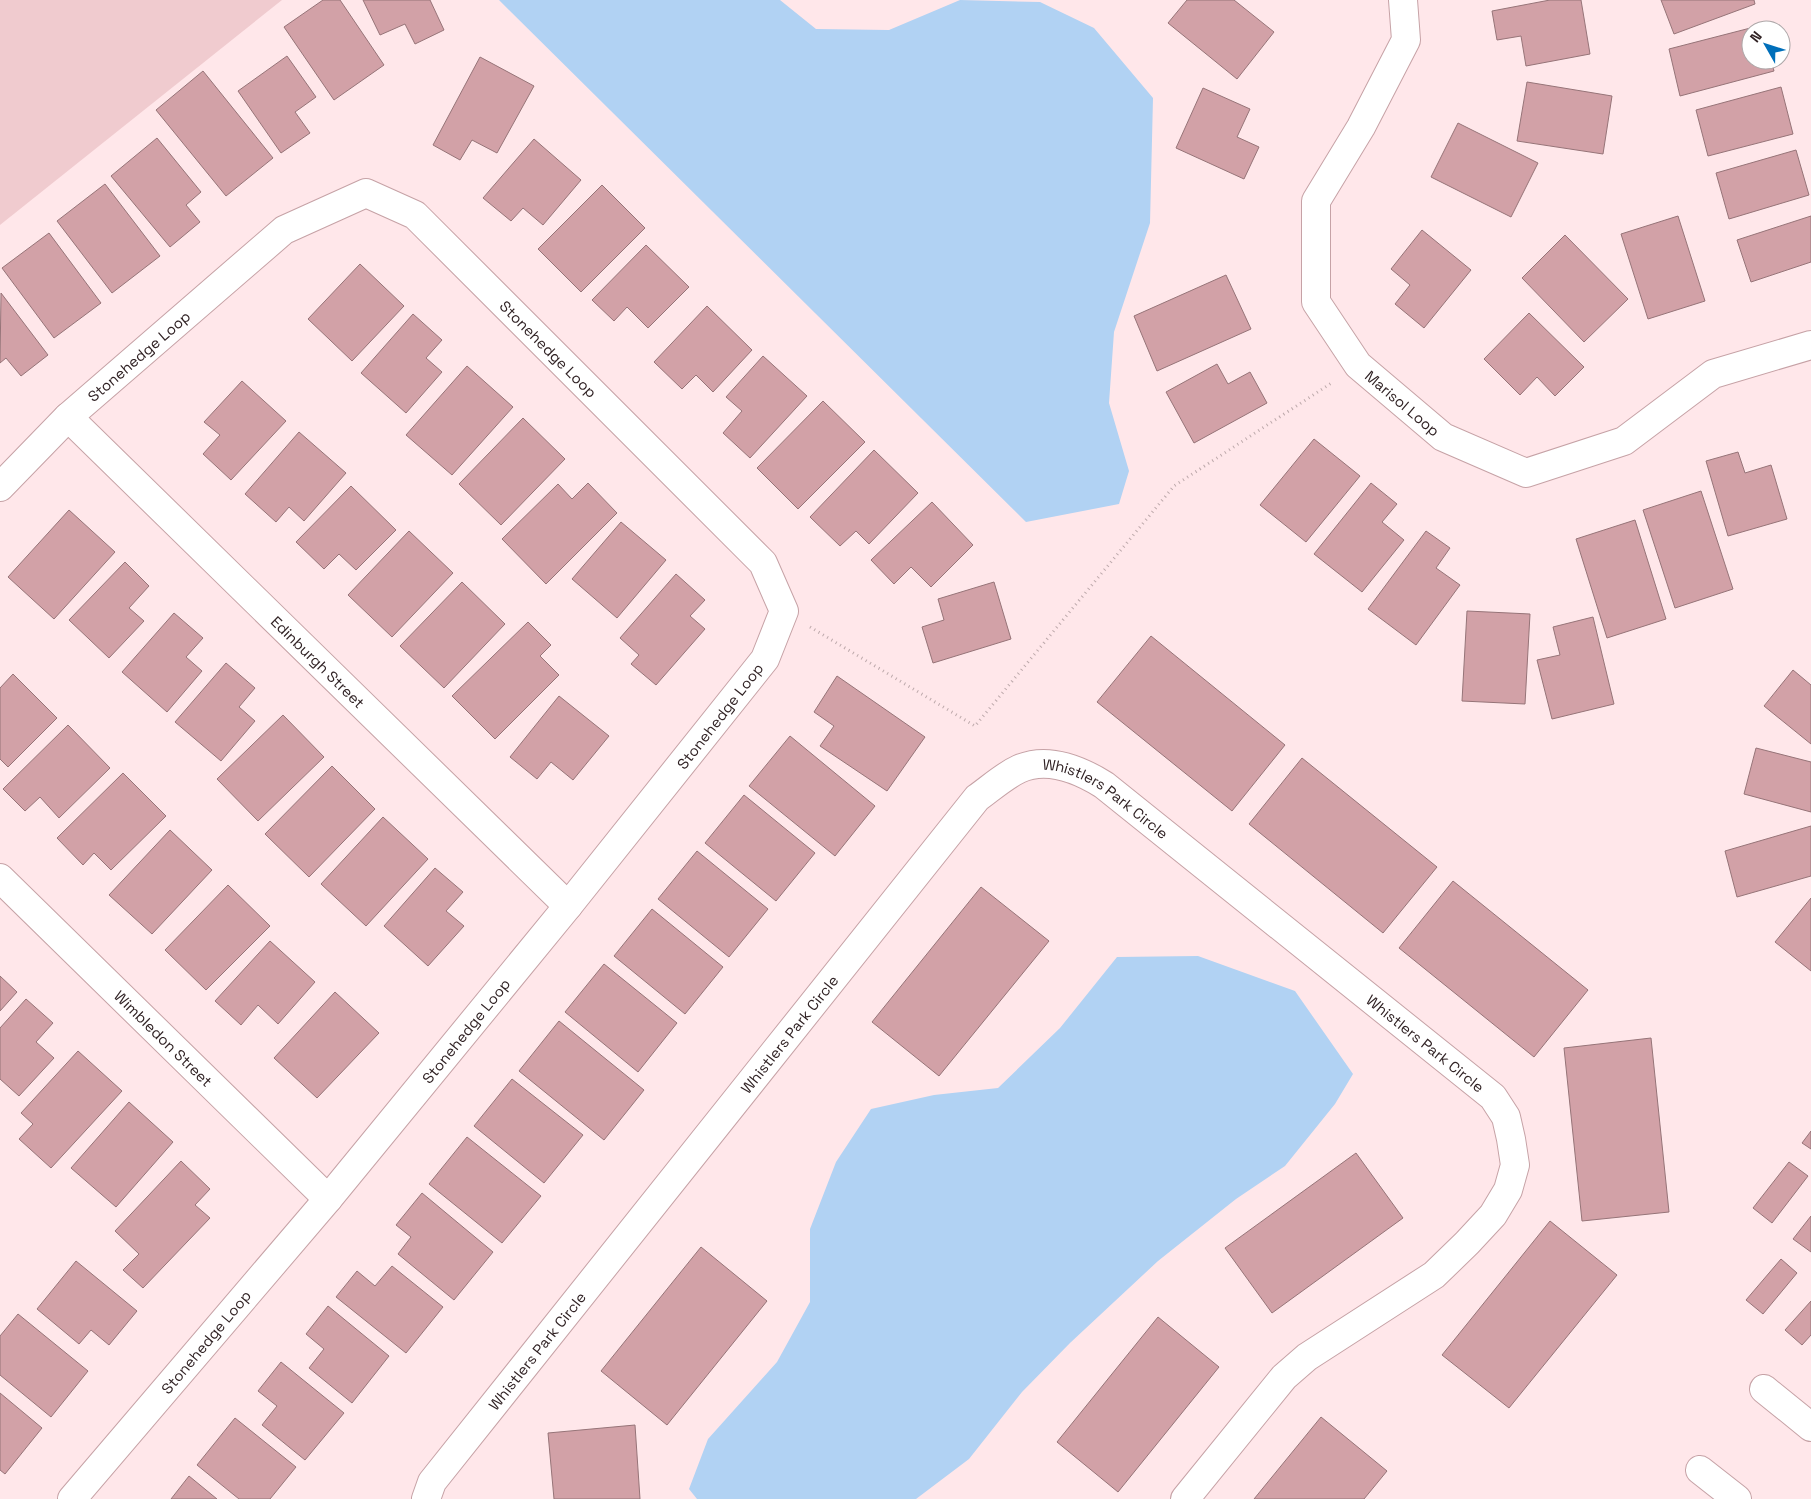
<svg xmlns="http://www.w3.org/2000/svg" width="1811" height="1499" font-family="'Space Grotesk',sans-serif">
  <style>
    .green { fill: #f0cbcf }
    .water { fill: #b1d2f3 }
    .building { fill: #d2a1a7; stroke: #967478 }
    .lines { fill: none; stroke-linecap: round; stroke-linejoin: round }
    .minor-casing { stroke: #c6a2a6; stroke-width: 30 }
    .path { stroke: #bda9ab; stroke-width: 3; stroke-dasharray: 1 4; stroke-linecap: butt }
    .minor { stroke: #fff; stroke-width: 28 }
    .labels { text-anchor: middle; dominant-baseline: central; stroke-width: 4; stroke-linejoin: round; paint-order: stroke }
    .street-label { font-size: 15px; fill: #312325; stroke: #fff }
  </style>
  <rect width="100%" height="100%" fill="#ffe7ea"/>
  <path class="green" d="M0,0H282L0,225Z"/>
  <g class="water">
    <path d="M499,0H780L816,29L889,30L960,0L1040,2L1094,28L1153,98L1150,223L1114,332L1109,403L1129,471L1119,504L1026,522Z"/>
    <path d="M1198,956L1295,991L1353,1074L1335,1104L1285,1166L1236,1199L1158,1261L1070,1343L1022,1392L969,1459L916,1499H697L689,1489L708,1439L777,1362L810,1302V1229L836,1162L871,1109L934,1095L998,1088L1060,1028L1117,957Z"/>
  </g>
  <g class="building">
    <path d="M323,0H340L384,65L334,100L284,27Z"/>
    <path d="M363,0H430L444,30L415,44L405,24L380,35Z"/>
    <path d="M1187,0H1234L1274,32L1237,79L1168,23Z"/>
    <path d="M1550,0H1581L1590,54L1526,66L1521,36L1497,40L1492,11Z"/>
    <path d="M1661,0H1754L1755,4L1674,34Z"/>
    <path d="M1762,25L1763,30H1751V60H1771L1774,71L1680,96L1669,49Z"/>
    <path d="M287,56L316,97L295,112L310,133L281,153L238,91Z"/>
    <path d="M480,57L534,86L497,153L472,140L460,160L433,145Z"/>
    <path d="M203,71L273,158L226,196L156,110Z"/>
    <path d="M1527,82L1612,96L1603,154L1517,141Z"/>
    <path d="M1781,87L1793,134L1708,156L1696,110Z"/>
    <path d="M1203,88L1250,109L1237,137L1259,147L1244,179L1176,148Z"/>
    <path d="M1458,123L1538,163L1511,217L1431,177Z"/>
    <path d="M157,138L201,192L186,205L200,222L170,247L111,176Z"/>
    <path d="M534,139L581,180L543,225L523,208L511,221L483,198Z"/>
    <path d="M1796,150L1809,195L1729,219L1716,173Z"/>
    <path d="M105,184L160,256L112,293L57,221Z"/>
    <path d="M602,185L645,228L581,292L538,249Z"/>
    <path d="M1678,216L1705,301L1648,319L1621,234Z"/>
    <path d="M1811,216V262L1751,282L1737,240Z"/>
    <path d="M1422,230L1471,270L1424,328L1395,304L1410,285L1391,269Z"/>
    <path d="M49,233L101,303L54,338L2,268Z"/>
    <path d="M1565,235L1628,299L1584,342L1522,278Z"/>
    <path d="M646,245L689,287L648,328L627,307L614,321L592,300Z"/>
    <path d="M360,264L404,306L352,361L308,319Z"/>
    <path d="M1226,275L1251,329L1157,371L1134,316Z"/>
    <path d="M1,293L48,355L21,376L6,358L0,363Z"/>
    <path d="M707,306L752,350L713,392L696,375L682,389L654,362Z"/>
    <path d="M1529,313L1584,367L1555,396L1537,377L1520,395L1484,359Z"/>
    <path d="M413,314L442,340L426,358L442,372L406,413L361,373Z"/>
    <path d="M763,356L807,396L750,458L723,433L742,411L726,397Z"/>
    <path d="M1217,364L1228,384L1250,372L1267,403L1194,443L1166,392Z"/>
    <path d="M467,366L513,407L452,475L406,435Z"/>
    <path d="M242,381L286,421L231,480L203,454L220,435L204,422Z"/>
    <path d="M823,401L865,442L798,509L757,468Z"/>
    <path d="M523,418L565,459L501,525L459,484Z"/>
    <path d="M299,432L346,473L304,521L289,507L276,522L245,494Z"/>
    <path d="M1314,439L1360,476L1306,542L1260,505Z"/>
    <path d="M874,450L918,493L869,544L856,531L840,546L810,517Z"/>
    <path d="M1738,452L1745,473L1771,465L1787,519L1728,536L1706,461Z"/>
    <path d="M588,483L617,513L546,584L502,539L558,484L572,499Z"/>
    <path d="M1371,483L1397,504L1382,522L1404,540L1362,592L1314,554Z"/>
    <path d="M351,486L396,530L356,570L339,554L324,569L296,542Z"/>
    <path d="M1701,491L1733,589L1675,608L1643,510Z"/>
    <path d="M932,502L973,545L931,587L911,567L894,584L871,560Z"/>
    <path d="M69,510L115,552L54,619L8,577Z"/>
    <path d="M1635,520L1666,619L1607,638L1576,539Z"/>
    <path d="M621,522L666,560L617,618L572,579Z"/>
    <path d="M409,531L453,573L392,637L348,595Z"/>
    <path d="M1426,531L1450,548L1436,568L1460,585L1416,645L1368,609Z"/>
    <path d="M125,562L149,586L129,608L144,621L109,658L69,620Z"/>
    <path d="M676,574L705,600L690,616L705,629L656,685L631,664L639,655L620,638Z"/>
    <path d="M462,582L505,624L444,688L400,646Z"/>
    <path d="M994,582L1011,639L933,663L922,627L944,620L938,599Z"/>
    <path d="M1467,611L1530,614L1525,704L1462,701Z"/>
    <path d="M174,613L203,638L186,657L202,671L167,712L122,672Z"/>
    <path d="M1593,617L1614,704L1552,719L1537,660L1560,655L1553,627Z"/>
    <path d="M528,622L551,645L540,656L559,675L495,739L452,696Z"/>
    <path d="M1151,636L1285,745L1232,811L1097,702Z"/>
    <path d="M226,663L255,688L239,707L255,721L221,761L175,722Z"/>
    <path d="M1793,670L1811,685V744L1764,706Z"/>
    <path d="M13,674L57,718L8,767L0,759V688Z"/>
    <path d="M837,676L925,737L887,791L820,746L834,726L814,712Z"/>
    <path d="M559,696L609,736L573,780L551,762L537,779L510,757Z"/>
    <path d="M283,715L324,757L258,821L217,779Z"/>
    <path d="M68,725L110,768L59,818L40,797L25,811L3,789Z"/>
    <path d="M790,736L875,806L835,856L749,786Z"/>
    <path d="M1756,748L1811,762V812L1744,794Z"/>
    <path d="M1302,758L1437,867L1383,933L1249,824Z"/>
    <path d="M332,766L375,809L309,877L265,834Z"/>
    <path d="M123,773L166,816L111,870L94,853L83,865L57,838Z"/>
    <path d="M744,795L815,853L776,901L705,843Z"/>
    <path d="M383,817L428,859L366,926L321,884Z"/>
    <path d="M1811,826V876L1737,897L1725,851Z"/>
    <path d="M170,830L212,870L152,934L109,895Z"/>
    <path d="M697,851L768,909L729,957L658,899Z"/>
    <path d="M435,868L463,892L446,911L464,926L428,966L384,926Z"/>
    <path d="M1453,881L1588,990L1534,1057L1399,948Z"/>
    <path d="M228,885L270,926L206,990L165,950Z"/>
    <path d="M981,887L1049,941L939,1076L872,1022Z"/>
    <path d="M1811,898V971L1775,942Z"/>
    <path d="M652,909L723,967L685,1014L614,956Z"/>
    <path d="M270,941L315,982L278,1024L258,1005L241,1025L215,1001Z"/>
    <path d="M604,964L677,1023L638,1072L565,1012Z"/>
    <path d="M0,976L17,992L0,1011Z"/>
    <path d="M335,992L379,1033L317,1098L274,1058Z"/>
    <path d="M26,999L53,1023L36,1042L54,1058L19,1096L0,1079V1028Z"/>
    <path d="M559,1021L644,1090L604,1140L519,1071Z"/>
    <path d="M1651,1038L1669,1212L1582,1221L1564,1048Z"/>
    <path d="M78,1051L122,1091L51,1168L19,1139L33,1124L21,1113Z"/>
    <path d="M512,1079L583,1135L544,1183L474,1126Z"/>
    <path d="M129,1102L173,1142L116,1207L71,1168Z"/>
    <path d="M1811,1131V1149L1802,1143Z"/>
    <path d="M467,1137L541,1196L502,1243L429,1184Z"/>
    <path d="M1356,1153L1403,1218L1272,1313L1225,1248Z"/>
    <path d="M181,1161L210,1189L195,1205L210,1218L143,1288L123,1270L139,1254L115,1231Z"/>
    <path d="M1789,1162L1808,1176L1772,1223L1753,1208Z"/>
    <path d="M422,1193L493,1252L454,1300L398,1254L411,1237L396,1225Z"/>
    <path d="M1811,1216V1252L1793,1239Z"/>
    <path d="M1550,1221L1617,1275L1509,1408L1442,1355Z"/>
    <path d="M701,1247L767,1301L667,1425L601,1371Z"/>
    <path d="M1781,1259L1797,1273L1763,1314L1746,1300Z"/>
    <path d="M76,1261L137,1311L109,1345L91,1330L79,1344L37,1309Z"/>
    <path d="M392,1266L443,1307L406,1353L336,1297L357,1271L375,1286Z"/>
    <path d="M1811,1301V1335L1802,1345L1785,1330Z"/>
    <path d="M328,1306L389,1356L352,1403L309,1368L324,1349L306,1334Z"/>
    <path d="M18,1314L88,1371L51,1417L0,1375V1336Z"/>
    <path d="M1158,1317L1219,1367L1118,1492L1057,1442Z"/>
    <path d="M281,1362L344,1413L305,1460L262,1425L277,1406L258,1391Z"/>
    <path d="M0,1393L42,1428L5,1474L0,1470Z"/>
    <path d="M1321,1417L1387,1471L1364,1499H1254Z"/>
    <path d="M235,1418L296,1467L270,1499H239L197,1465Z"/>
    <path d="M635,1425L640,1499H554L548,1433Z"/>
    <path d="M189,1476L217,1499H171Z"/>
  </g>
  <g class="lines">
    <g class="minor-casing">
      <g id="minor">
        <path id="s1" d="M1403,0L1406,40L1361,127L1316,201V302L1358,365L1443,437L1526,473L1624,441L1713,374L1811,345"/>
        <path id="s2" d="M68,417L568,906"/>
        <path id="s3" d="M0,487L68,417L284,230L366,193L415,215L763,563L784,611L765,659L568,906L328,1199L72,1499"/>
        <path id="s4" d="M0,878L328,1199"/>
        <path d="M1764,1389L1811,1427"/>
        <path d="M1700,1470L1737,1499"/>
        <path id="s5" d="M426,1499L432,1482L977,798C991,788 1004,776 1019,769C1048,756 1080,770 1104,785L1493,1097L1506,1117L1511,1139L1515,1165L1508,1190L1493,1215L1467,1243L1434,1275L1307,1357L1284,1377L1185,1499"/>
      </g>
    </g>
    <path class="path" d="M810,627L975,726L1174,486L1333,382"/>
    <use href="#minor" class="minor"/>
  </g>
  <g class="labels">
    <g class="street-label">
      <text stroke="none"><textPath href="#s3" startOffset="716">Stonehedge Loop</textPath></text>
      <text stroke="none"><textPath href="#s3" startOffset="191">Stonehedge Loop</textPath></text>
      <text stroke="none"><textPath href="#s1" startOffset="460">Marisol Loop</textPath></text>
      <text stroke="none"><textPath href="#s2" startOffset="350">Edinburgh Street</textPath></text>
      <text transform="translate(720 716) rotate(-52)">Stonehedge Loop</text>
      <text stroke="none"><textPath href="#s5" startOffset="1041">Whistlers Park Circle</textPath></text>
      <text transform="translate(466 1031) rotate(-51)">Stonehedge Loop</text>
      <text stroke="none"><textPath href="#s5" startOffset="591">Whistlers Park Circle</textPath></text>
      <text stroke="none"><textPath href="#s4" startOffset="229">Wimbledon Street</textPath></text>
      <text stroke="none"><textPath href="#s5" startOffset="1446">Whistlers Park Circle</textPath></text>
      <text transform="translate(206 1342) rotate(-50)">Stonehedge Loop</text>
      <text stroke="none"><textPath href="#s5" startOffset="186">Whistlers Park Circle</textPath></text>
    </g>
  </g>
  <g transform="translate(1766 45) rotate(309)"><circle r="24" fill="#ffffff" stroke="#ada7a8"/>
  <path d="M0-4L9 19L0 12L-9 19Z" fill="#006fba"/>
  <text y="-8" font-size="14" font-weight="bold" text-anchor="middle" fill="#312325">N</text>
  </g>
</svg>
